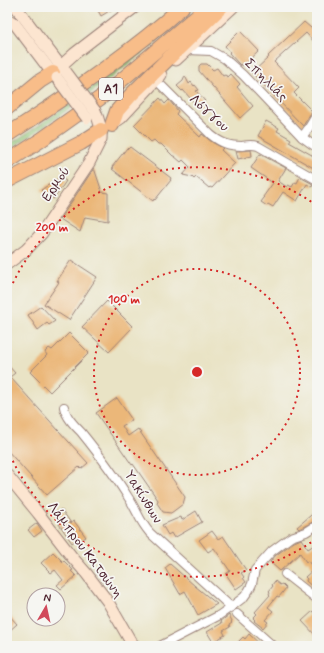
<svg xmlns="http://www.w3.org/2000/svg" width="324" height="653" font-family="Mynerve,sans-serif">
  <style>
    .green { fill: #97cb7d; stroke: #707554 }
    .building { fill: #ebb779 }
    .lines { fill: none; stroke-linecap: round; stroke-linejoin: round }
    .street-casing { stroke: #9a8178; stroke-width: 10 }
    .secondary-casing { stroke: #9a8178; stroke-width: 13 }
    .highway-casing { stroke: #9a8178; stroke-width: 16 }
    .street { stroke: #fff; stroke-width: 8 }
    .secondary { stroke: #fce5d0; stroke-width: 11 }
    .highway { stroke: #f8bd89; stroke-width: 14 }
    .secondary-bridge-casing { stroke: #9a8178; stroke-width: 13; stroke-linecap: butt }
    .secondary-bridge { stroke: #fce5d0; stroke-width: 11 }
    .ring { fill: none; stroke: #d62828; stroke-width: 2; stroke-dasharray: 2 4 }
    .labels { text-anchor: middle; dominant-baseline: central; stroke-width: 3.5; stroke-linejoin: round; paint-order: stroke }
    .shield { fill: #f6f6f2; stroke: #7e6067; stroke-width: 1 }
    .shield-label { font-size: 13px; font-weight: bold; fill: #4a1f2b }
    .street-label { font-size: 14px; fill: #4a1f2b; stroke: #f6f6f2 }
    .centre { fill: #d62828; stroke: #f6f6f2; stroke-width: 2 }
    .ring-label { font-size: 12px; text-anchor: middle; font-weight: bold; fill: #d62828; stroke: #f6f6f2; stroke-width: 3.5; stroke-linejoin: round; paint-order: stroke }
  </style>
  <rect width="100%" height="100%" fill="#f6f6f2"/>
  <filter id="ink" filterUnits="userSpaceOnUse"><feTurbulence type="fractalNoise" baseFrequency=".025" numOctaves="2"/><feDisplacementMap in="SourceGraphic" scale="8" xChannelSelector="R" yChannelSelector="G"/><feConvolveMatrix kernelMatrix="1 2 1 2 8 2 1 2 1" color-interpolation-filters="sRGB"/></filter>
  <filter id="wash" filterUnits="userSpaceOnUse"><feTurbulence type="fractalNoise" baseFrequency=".012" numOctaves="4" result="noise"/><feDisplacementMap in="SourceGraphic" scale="16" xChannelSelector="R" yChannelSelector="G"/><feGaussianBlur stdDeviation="0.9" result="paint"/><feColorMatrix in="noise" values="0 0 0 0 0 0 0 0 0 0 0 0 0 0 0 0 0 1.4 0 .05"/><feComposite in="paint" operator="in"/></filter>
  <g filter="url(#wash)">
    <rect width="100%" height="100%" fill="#e9e3c5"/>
    <path class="green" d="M189,7H194C137,61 73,108 7,151V146C48,120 88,92 126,61C148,44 168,25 189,7Z"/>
    <g id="blocks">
      <g class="building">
        <path d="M96,7H116L101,16Z"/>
        <path d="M304,22L311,28L317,22V45L306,33L274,62L299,88L294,93L312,111L303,126L252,73L269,57L268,56Z"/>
        <path d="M240,31L259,51L243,66L242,64L240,65L239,64L229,53L230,52L225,46Z"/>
        <path d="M201,64H207L213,70L217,68L223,76L225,75L228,77L231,74L240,84L237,87L253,106L240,118L199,71V66Z"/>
        <path d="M185,76L189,84L191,82L194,86L195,85L199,90L196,91L205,101L198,107L183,90L182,91L177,86L183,81Z"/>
        <path d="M160,98L165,104L169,100L178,111L176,114L200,137L202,134L212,142L223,148L221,150L235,163L212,188L210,187L209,188L196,177L194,179L192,177L183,175L190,167L183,160L181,162L174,156H173L161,144H158L154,140L151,142L134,125Z"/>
        <path d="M266,121L279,128L277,131L291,139L289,142L317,158V170L258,136Z"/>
        <path d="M130,147L171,178L170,180H171L155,200L154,199L153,201L112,169L114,168L112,167L127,148L128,149Z"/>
        <path d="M251,150L252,156L238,159L236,151Z"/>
        <path d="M260,154L286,168L278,181L287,187L288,185L292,187L295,182L297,183L300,177L313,184L312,187L307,184L297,201L283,192L273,207L268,204L267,206L261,202L264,198L263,197L273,183L251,168Z"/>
        <path d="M94,168L102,192L108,193V221L85,217L80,232L60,219Z"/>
        <path d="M60,177L66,181L54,199L41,190Z"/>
        <path d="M71,260L97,277L69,320L44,304L59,282L57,281Z"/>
        <path d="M107,301L133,327L109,352L82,327Z"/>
        <path d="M41,306L55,321L49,325L47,323L38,330L28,315Z"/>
        <path d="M69,333L89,353L50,392L30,372L47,355L45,352L49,348L52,350Z"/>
        <path d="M7,364L15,373L10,377L88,463L81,469L79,467L47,495L7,450Z"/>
        <path d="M117,398L132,420L122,426L128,436L138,429L185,497L183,504L171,513L163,512L157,503L158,500L133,464L132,465L96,413Z"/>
        <path d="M61,509L71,523L74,521L86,537L79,542L77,539L72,543L59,524L61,522L55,514Z"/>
        <path d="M317,510V520L299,529L297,527Z"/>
        <path d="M196,511L202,522L174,538L171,533L168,535L162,525L181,517L182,520Z"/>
        <path d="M37,523L42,531L34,537L28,530Z"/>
        <path d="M212,531L218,539L223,536L246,570L241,573L244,577L243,578L246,582L236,589L226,574L230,571L214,548L208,552L199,540Z"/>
        <path d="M301,539L308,549L317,543V591L306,581L307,579L305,577L314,569L308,561L306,562L300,553L280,571L270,562L276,555L294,542Z"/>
        <path d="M53,552L63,562L64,561L73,570L71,571L76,576L61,589L57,585L63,580L55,570L51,573L41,563Z"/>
        <path d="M170,564L195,586L217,604L198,615L185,591L180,594L165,568Z"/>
        <path d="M275,581L280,585L282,584L286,588L279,597L277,596L268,607L273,611L265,620L268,622L263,628L254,621L255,620L253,618L257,614L255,612L270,595L269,594L270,592L269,591L273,586L272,585Z"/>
        <path d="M317,610V637L302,621L313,611L314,613Z"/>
        <path d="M7,613L17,624L7,633Z"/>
        <path d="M229,615L232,621L231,622L232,623L229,625L230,627L223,631L225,635L213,642L207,632L222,623L221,621Z"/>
        <path d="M249,634L262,646H241L237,643L243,637L245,639Z"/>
      </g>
    </g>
  </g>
  <g filter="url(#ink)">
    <use href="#blocks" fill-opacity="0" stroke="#9a8178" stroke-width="1"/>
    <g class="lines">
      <g class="street-casing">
        <g id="street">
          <path d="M187,50L211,51L225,59L243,75L302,137L313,145L317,146"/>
          <path d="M156,80L211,135C221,143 229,146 242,146C247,145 252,144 258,146L317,180"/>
          <path d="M302,137L308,129L317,114"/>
          <path d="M64,407C66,417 74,425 81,432C98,453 114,474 128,497C137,510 139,521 150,533L231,607"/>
          <path d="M285,574L317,599"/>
          <path d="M237,614L273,646"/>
          <path d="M160,646L218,616L231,607L244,597L249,590L252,584L255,570L272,551L291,537L306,532L317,525"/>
        </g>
      </g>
      <g class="secondary-casing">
        <g id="secondary">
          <path d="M16,7L65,72"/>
          <path d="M7,19L15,24L56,78"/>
          <path d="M176,60L233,7"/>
          <path d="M53,73L74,54L135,7"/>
          <path d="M111,125L121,118L161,75"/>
          <path d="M7,264L26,250L42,233L89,163L101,139C102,129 99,120 95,111"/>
          <path d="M7,475L38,513L72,557L86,573L108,602L131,642L135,646"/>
        </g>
      </g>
      <g class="highway-casing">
        <g id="highway">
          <path d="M7,108L40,81L53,73"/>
          <path d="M112,125L117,111L131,95L221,7"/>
          <path d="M7,135C68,96 128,55 182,7"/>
          <path d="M7,162L41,140L103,96L207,7"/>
          <path d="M7,181L81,143L101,130"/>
        </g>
      </g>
      <use href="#street" class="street"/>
      <use href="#secondary" class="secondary"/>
      <use href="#highway" class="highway"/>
      <g class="secondary-bridge-casing">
        <g id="secondary-bridge">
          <path d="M66,72L95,111"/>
          <path d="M57,78L87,118"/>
        </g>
      </g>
      <use href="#secondary-bridge" class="secondary-bridge"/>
    </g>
  </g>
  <g class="ring">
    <circle cx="197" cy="372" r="103"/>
    <path d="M316 539A205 205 0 0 1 8 450M8 294A205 205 0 0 1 316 205"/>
  </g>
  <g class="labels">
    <rect class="shield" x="99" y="78" width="24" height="22" rx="3"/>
    <g class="shield-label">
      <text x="111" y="89">Α1</text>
    </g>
    <g class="street-label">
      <text transform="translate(266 80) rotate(45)">Σπηλιάς</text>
      <text transform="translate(209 113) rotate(42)">Λόγγου</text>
      <text transform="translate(56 184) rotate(-56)">Ερμού</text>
      <text transform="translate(143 497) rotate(58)">Υακίνθων</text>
      <text transform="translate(85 550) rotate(53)">Λάμπρου Κατσώνη</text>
    </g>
  </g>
  <circle cx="197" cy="372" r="6" class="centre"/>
  <g class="ring-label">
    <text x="52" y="231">200 m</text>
    <text x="124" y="303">100 m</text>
  </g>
  <rect width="324" height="653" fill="none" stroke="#f6f6f2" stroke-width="24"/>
  <g transform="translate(46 607) rotate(9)"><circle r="19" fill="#f6f6f2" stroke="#b1a0a2"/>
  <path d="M0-3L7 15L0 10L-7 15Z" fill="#d1495b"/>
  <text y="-6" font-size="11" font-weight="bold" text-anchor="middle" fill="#4a1f2b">N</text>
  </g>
</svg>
